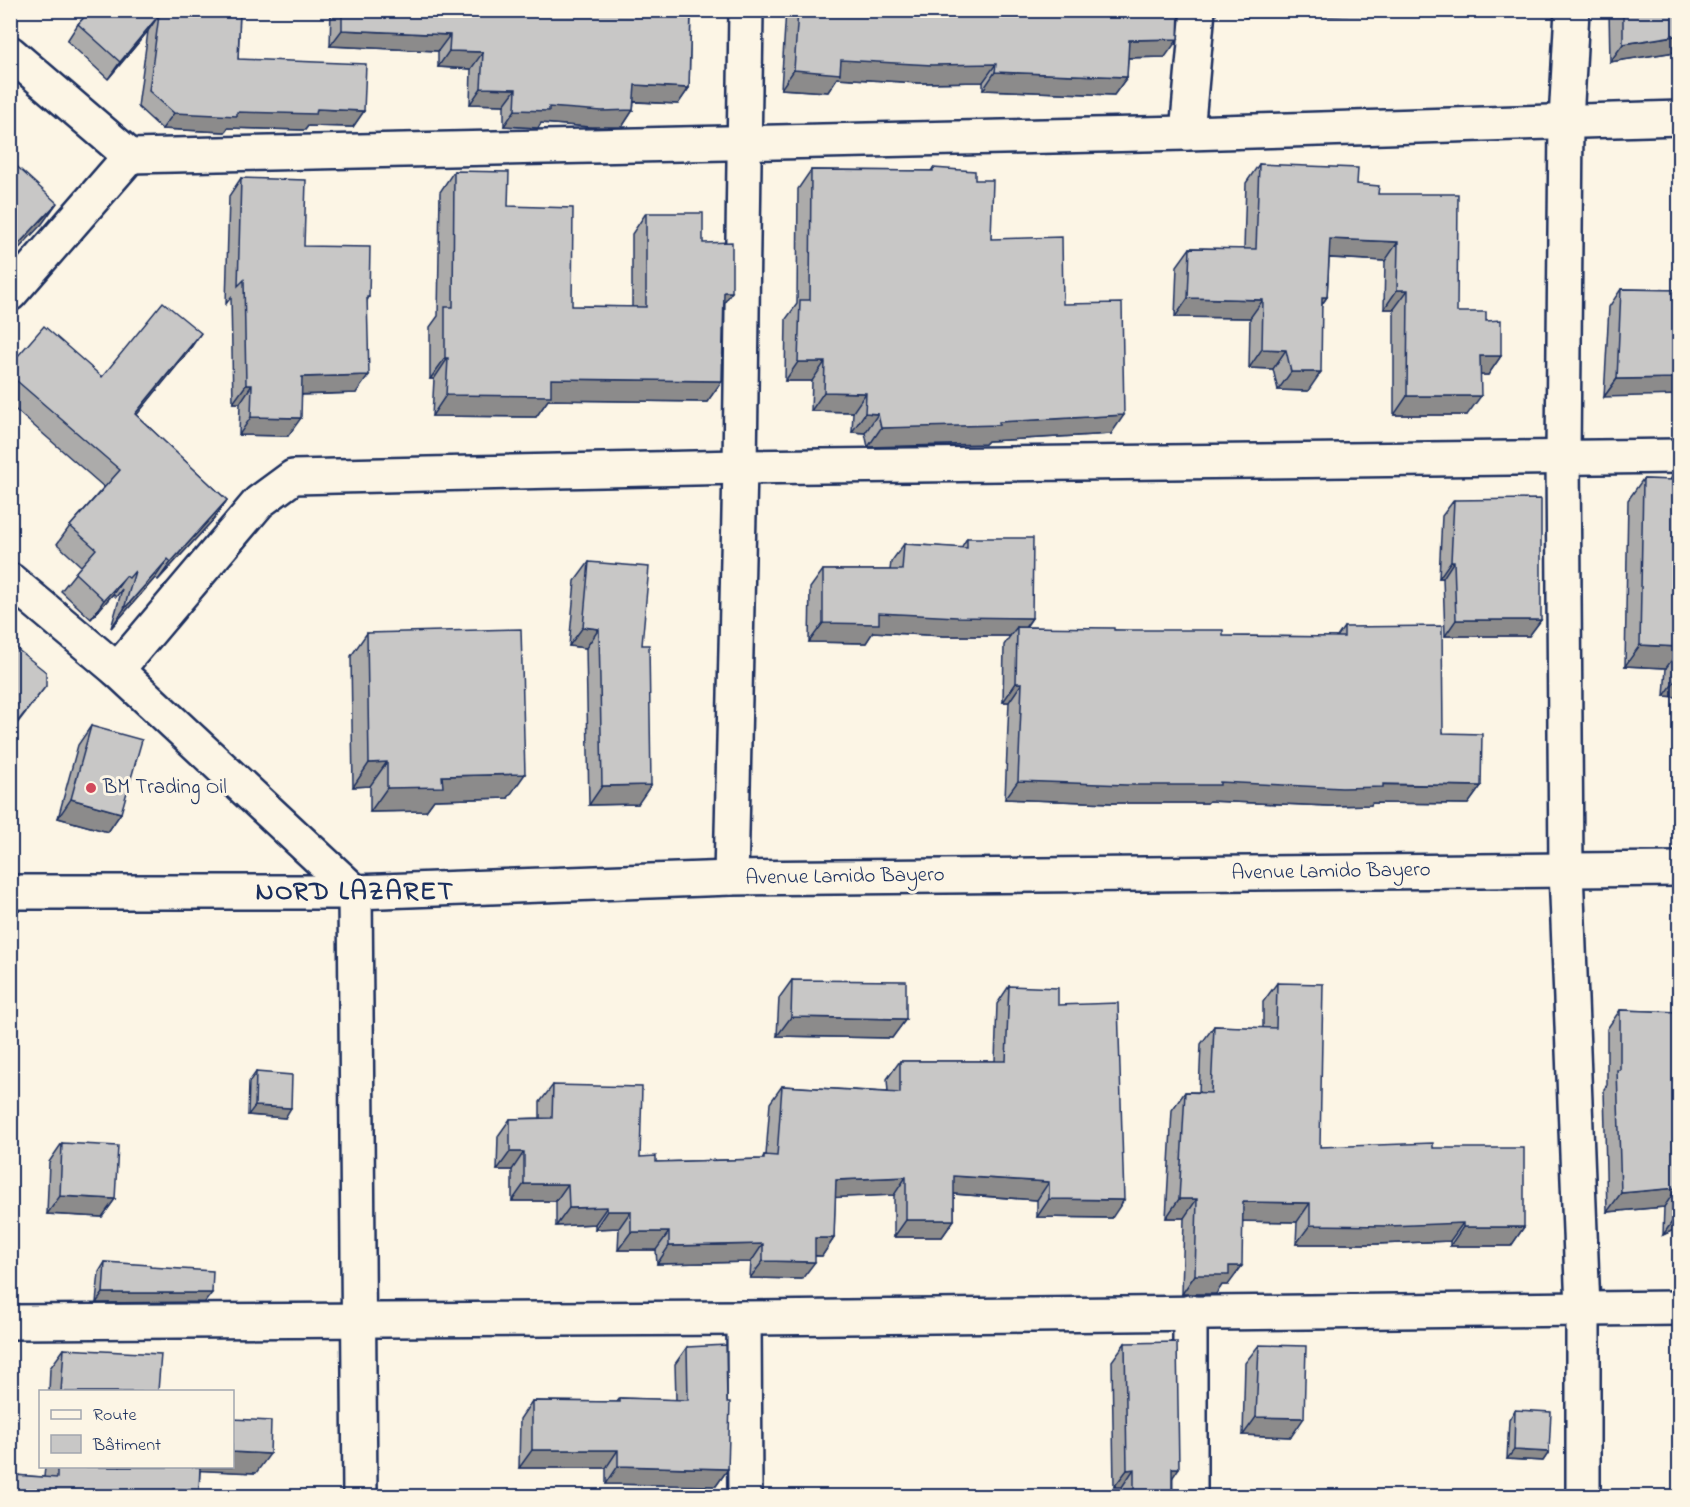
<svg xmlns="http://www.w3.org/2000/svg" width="1690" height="1507" font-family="'Indie Flower',sans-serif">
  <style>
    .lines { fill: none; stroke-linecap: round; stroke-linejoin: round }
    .street-casing { stroke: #1b2f5e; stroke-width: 38 }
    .secondary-casing { stroke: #1b2f5e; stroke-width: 38 }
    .street { stroke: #fcf5e5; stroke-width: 33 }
    .secondary { stroke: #fcf5e5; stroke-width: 33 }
    .wall { fill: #acabaa; stroke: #1b2f5e; stroke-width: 1.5 }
    .shaded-wall { fill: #8c8b8b; stroke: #1b2f5e; stroke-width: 1.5 }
    .building { fill: #c8c7c6; stroke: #1b2f5e; stroke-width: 1.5 }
    .poi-dot { fill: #d1495b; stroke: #fcf5e5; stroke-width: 2 }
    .labels { text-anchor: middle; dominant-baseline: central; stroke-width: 6; stroke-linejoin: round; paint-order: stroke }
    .poi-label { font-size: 21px; fill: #1b2f5e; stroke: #fcf5e5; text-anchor: start }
    .street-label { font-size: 21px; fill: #1b2f5e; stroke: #fcf5e5 }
    .district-label { font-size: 27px; font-weight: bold; letter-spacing: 1.5px; fill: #1b2f5e; stroke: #fcf5e5 }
  </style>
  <rect width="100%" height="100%" fill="#fcf5e5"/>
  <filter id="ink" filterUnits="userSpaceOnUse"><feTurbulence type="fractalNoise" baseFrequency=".0167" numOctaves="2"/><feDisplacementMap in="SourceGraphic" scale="12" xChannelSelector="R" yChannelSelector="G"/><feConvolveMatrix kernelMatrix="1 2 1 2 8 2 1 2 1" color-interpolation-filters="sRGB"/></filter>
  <g filter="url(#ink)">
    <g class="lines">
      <g class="street-casing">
        <g id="street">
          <path d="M1572,10L1566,121L1563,457L1566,870L1583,1309V1496"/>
          <path d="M10,53L130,156L1187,133L1680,118"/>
          <path d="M1187,133L1198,10"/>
          <path d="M10,294L130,156"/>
          <path d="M10,580L117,670L355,892L360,1496"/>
          <path d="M117,670L259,502L293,477L740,467L1680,456"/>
          <path d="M731,878L740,467L746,10"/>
          <path d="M1190,1312V1496"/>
          <path d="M744,1318L745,1496"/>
          <path d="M10,1322L744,1318L1680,1308"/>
        </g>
      </g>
      <g class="secondary-casing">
        <path id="secondary" d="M10,892H355L731,878L1680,869"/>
      </g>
      <use href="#street" class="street"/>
      <use href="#secondary" class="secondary"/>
    </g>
    <g class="wall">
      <path d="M81,10H240L238,59L364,111L353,127L308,126L305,130L228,128L225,132L162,129L138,107L148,31L108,79L67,41L78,24L86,15Z"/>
      <path d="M331,10H691L689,88L678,104L634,102L633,110L622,127H591L541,123L538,128L504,126V105L470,104L471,69L438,67V51L330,46Z"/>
      <path d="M786,10H1179L1165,57L1128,58L1127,77L1114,95L983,90V82L919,83L837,78L828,92L781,89Z"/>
      <path d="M1245,10H1367L1364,15L1245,17Z"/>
      <path d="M1609,10H1680V67L1675,52L1610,62Z"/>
      <path d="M1259,164L1357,184L1378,194L1457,312L1486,321L1501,356L1488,375H1480L1467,415H1394V309H1384L1385,261L1329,258L1327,297L1322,304L1308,391L1278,390L1273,369L1249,368L1250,318L1175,317L1177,266L1190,248L1244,249L1246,183Z"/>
      <path d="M933,168L975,180L991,239L1063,304L1111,434L988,441L985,444L868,447L865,433L852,432L853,412L811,411L812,381H785L786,319L797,304L798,189L811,170L931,171Z"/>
      <path d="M454,171L508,206L572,306L632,307V234L646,213L703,243L724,304L722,381L707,402L548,400L536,417L432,416L434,379H430V327L438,316L440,192Z"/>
      <path d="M241,178L304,246L369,297L367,301L356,393L302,395L288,436L239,435L240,403H233L231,297L226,304L229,196Z"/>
      <path d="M1621,289L1680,290L1604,397L1609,307Z"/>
      <path d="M188,352L136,415L227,500L214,519L158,580L155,578L111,628L122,589L116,597L113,594L91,619L61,591L81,566L57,544L70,526L104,487L10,405V365L102,377Z"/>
      <path d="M1674,474H1680V697L1664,696L1666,668L1625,666L1628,500L1643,479L1670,480Z"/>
      <path d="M1454,500L1541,620L1529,636H1445L1443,578H1439L1442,516Z"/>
      <path d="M967,538L1032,618L1026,627L1114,630L1223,636L1337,637L1344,627L1443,733L1481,786L1468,804L1372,803L1371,805L1329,806L1209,801L1207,803H1113L1005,799L1009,702H1003L1004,645L1010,636H944L873,632L866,643L809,642L810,588L823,570H890L891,562L904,544L961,548Z"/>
      <path d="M589,562L642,645L638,804L589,805L586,648L569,646L575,581Z"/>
      <path d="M367,633L508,798L434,800L426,811L370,812V786L353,787L351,656Z"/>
      <path d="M91,726L121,813L108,832L58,818L78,745Z"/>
      <path d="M792,980L906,1019L892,1038L777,1036L779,998Z"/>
      <path d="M1277,983L1320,1147L1433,1148L1524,1227L1511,1246H1450V1241L1376,1244H1296L1297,1222L1243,1221L1228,1285H1222L1216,1294H1182L1184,1218H1166L1172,1110L1185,1092H1199L1201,1044L1214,1026L1263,1028V1002Z"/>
      <path d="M1009,986L1058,1005L1112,1218L1037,1217V1200L954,1194V1220L942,1237H894V1195L835,1197L834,1238L822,1256H815L802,1279L750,1278L751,1262L657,1264L656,1250H618L619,1228L595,1229V1224L556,1226V1201H512V1170H497L498,1136L510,1119L540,1118V1102L553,1085L640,1157L656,1162L762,1159L764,1155H766L770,1103L782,1086L888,1092L887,1079L900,1061H995L997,1004Z"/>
      <path d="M1680,1007V1227L1663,1235L1664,1207L1607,1212L1604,1089L1607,1085V1029L1620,1010L1676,1012Z"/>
      <path d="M256,1072L285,1118L248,1115L249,1082Z"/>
      <path d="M62,1143L115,1199L102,1217L47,1214L49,1162Z"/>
      <path d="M105,1262L150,1267L205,1302L96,1303L99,1272Z"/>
      <path d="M1125,1343L1172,1497H1122V1487H1114L1112,1361Z"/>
      <path d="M1259,1345L1291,1437L1243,1435L1245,1363Z"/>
      <path d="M687,1347L728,1469L716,1486L606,1484V1468H519L520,1419L532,1401L617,1402L620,1398L676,1400L675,1364Z"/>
      <path d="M64,1349L158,1391L159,1392H49L50,1368Z"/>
      <path d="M1515,1410L1549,1452L1543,1461L1507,1459L1509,1420Z"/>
      <path d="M45,1467H232L256,1473L200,1470L199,1490L195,1497H10V1478L13,1475L44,1477Z"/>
      <path d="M1676,1488L1680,1497H1670Z"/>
    </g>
    <g class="shaded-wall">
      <path d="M1249,10H1367L1364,15L1245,17Z"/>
      <path d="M159,15L148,31L108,79L120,62Z"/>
      <path d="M342,30L450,35L438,51L330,46Z"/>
      <path d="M1680,35V46L1675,52L1610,62L1623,44Z"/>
      <path d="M1178,39L1165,57L1117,58L1129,40Z"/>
      <path d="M449,51L483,52L471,69L438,67Z"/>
      <path d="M841,60L996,64L983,82L919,83L837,78L828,92L781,89L794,70Z"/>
      <path d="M995,72L1127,77L1114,95L983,90Z"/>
      <path d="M635,85L689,88L678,104L624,101Z"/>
      <path d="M481,88L516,89L504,105L470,104Z"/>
      <path d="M549,107L633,110L622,127H591L541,123L538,128L504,126L515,110Z"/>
      <path d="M317,109L364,111L353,127L308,126L305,130L228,128L225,132L162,129L174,113Z"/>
      <path d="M57,203L42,224L10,258L13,250Z"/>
      <path d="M1330,239L1398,242L1385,261L1317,257Z"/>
      <path d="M1397,290H1408L1394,309H1384Z"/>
      <path d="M724,292H732L717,313Z"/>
      <path d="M1322,297H1327L1314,316Z"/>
      <path d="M1188,298L1263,300L1250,318L1175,317Z"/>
      <path d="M201,333L188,352L122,433L135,414Z"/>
      <path d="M1262,349L1286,350L1273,369L1249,368Z"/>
      <path d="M1480,356H1501L1488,375H1467Z"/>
      <path d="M445,358H448L434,379H430Z"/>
      <path d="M798,362H825L812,381H785Z"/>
      <path d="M1291,372H1321L1308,391L1278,390Z"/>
      <path d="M369,375L356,393L290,395L302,377Z"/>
      <path d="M1680,378V395L1604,397L1617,379Z"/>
      <path d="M551,379L722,381L707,402L548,400L536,417L432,416L446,395Z"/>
      <path d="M246,385H252L240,403H233Z"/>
      <path d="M824,392L866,393L853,412L811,411Z"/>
      <path d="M1407,396H1481L1467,415H1394Z"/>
      <path d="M865,413L878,414L865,433L852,432Z"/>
      <path d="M1124,415L1111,434L988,441L985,444L868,447L881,428Z"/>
      <path d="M251,417L301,418L288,436L239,435Z"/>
      <path d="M227,500L214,519L158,580L171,562Z"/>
      <path d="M168,559L155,578L111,628L124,609Z"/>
      <path d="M1451,561H1454L1443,578H1439Z"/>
      <path d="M126,576L113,594L91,619L104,600Z"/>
      <path d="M879,613L1032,618L1019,636L1017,627L1010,636H944L873,632L866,643L809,642L823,623Z"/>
      <path d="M1456,620H1541L1529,636H1445Z"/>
      <path d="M583,627L599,629L586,648L569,646Z"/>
      <path d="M1640,645L1680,647V649L1666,668L1625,666Z"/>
      <path d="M1679,675L1680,697L1664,696Z"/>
      <path d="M1016,683H1022L1009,702H1003Z"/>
      <path d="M46,686L32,704L10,733V731Z"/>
      <path d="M387,762L370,786L353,787L369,763Z"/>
      <path d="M525,774L508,798L434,800L426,811L370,812L387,788L442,776Z"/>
      <path d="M1018,781L1220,782L1481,786L1468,804L1372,803L1371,805L1329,806L1209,801L1207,803H1113L1005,799Z"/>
      <path d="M651,785L638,804L589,805L602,786Z"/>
      <path d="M71,799L121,813L108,832L58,818Z"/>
      <path d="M791,1017L906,1019L892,1038L777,1036Z"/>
      <path d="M255,1106L291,1108L285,1118L248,1115Z"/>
      <path d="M510,1152H524L512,1170H497Z"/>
      <path d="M954,1176L1049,1182L1037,1200L941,1193Z"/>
      <path d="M906,1177L894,1195L824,1198L836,1180Z"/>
      <path d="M524,1184H568L556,1201H512Z"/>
      <path d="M1677,1188L1664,1207L1607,1212L1621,1193Z"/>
      <path d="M60,1196L115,1199L102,1217L47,1214Z"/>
      <path d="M1049,1199L1124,1200L1112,1218L1037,1217Z"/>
      <path d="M1179,1199H1197L1184,1218H1166Z"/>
      <path d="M1243,1202L1310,1203L1297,1222L1230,1221Z"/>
      <path d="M607,1207L595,1224L556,1226L569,1208Z"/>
      <path d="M607,1211H631L619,1228L595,1229Z"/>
      <path d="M1680,1214V1227L1663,1235L1676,1216Z"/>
      <path d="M906,1220H954L942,1237H894Z"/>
      <path d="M1463,1223L1450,1241L1376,1244H1296L1310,1225Z"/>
      <path d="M1463,1227H1524L1511,1246H1450Z"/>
      <path d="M631,1232H669L656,1250H618Z"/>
      <path d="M815,1238H834L822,1256L803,1255Z"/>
      <path d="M763,1244L751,1262L657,1264L669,1246Z"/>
      <path d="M763,1261L815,1262L802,1279L750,1278Z"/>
      <path d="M1229,1266H1242L1228,1285H1222L1216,1294H1182L1195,1275Z"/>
      <path d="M103,1293H212L205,1302L96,1303Z"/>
      <path d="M1256,1417L1304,1418L1291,1437L1243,1435Z"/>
      <path d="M532,1450H618L606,1468H519Z"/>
      <path d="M1514,1450L1549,1452L1543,1461L1507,1459Z"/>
      <path d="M232,1452L270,1454L256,1473L186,1470L189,1467H232Z"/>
      <path d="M618,1466L728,1469L716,1486L606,1484Z"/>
      <path d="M1172,1468H1179L1167,1486Z"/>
      <path d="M1134,1469L1122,1487H1114L1127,1470Z"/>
      <path d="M173,1489L199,1490L195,1497H168Z"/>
    </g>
    <g class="building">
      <path d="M91,10H240L238,59L366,64L364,111L317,109L316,114L237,112V116L174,113L149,91L159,15L120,62L78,24Z"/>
      <path d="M342,10H691L689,88L635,85L633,110L602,111L549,107V111L515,110L516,89L481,88L483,52L449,51L450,35L342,30Z"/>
      <path d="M798,10H1179L1178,39L1129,40L1127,77L995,72L996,64L932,65L841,60L840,74L794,70Z"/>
      <path d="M1623,10H1680V35L1623,44Z"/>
      <path d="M10,160L57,203L13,250L16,254L10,263Z"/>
      <path d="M1259,164L1358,168L1357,184L1379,186L1378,194H1458L1457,312H1486V321L1501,320V356H1480L1481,396H1407L1408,290H1397L1398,242L1330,239L1327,297H1322L1321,372H1291L1286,350L1262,349L1263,300L1188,298L1190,248L1256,249Z"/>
      <path d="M933,168L975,171V180H993L991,239L1062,237L1063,304L1122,303L1124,415L999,422V425L881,428L878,414L865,413L866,393L824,392L825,362H798L800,300H810L811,170L933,171Z"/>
      <path d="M454,171L509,172L508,206L573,208L572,306L646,307V213H703V243L732,242V292H724L722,381L551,379V396L446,395L448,358H445V307H453Z"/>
      <path d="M241,178L306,180L304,246L370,247L369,297H367L369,375L302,377L301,418L251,417L252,385H246L244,280L238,286Z"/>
      <path d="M1621,289L1680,290V378L1617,379Z"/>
      <path d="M163,302L201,333L135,414L227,500L171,562L168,559L124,609L135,571L129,578L126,576L104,600L75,573L96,549L70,526L120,470L10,375V365L44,326L102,377Z"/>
      <path d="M1674,474H1680V647L1640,645L1643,479L1674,480Z"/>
      <path d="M1541,499V620H1456L1454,561H1451L1454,500Z"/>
      <path d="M967,538H1033L1032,618L957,617L879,613V624L823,623V570H902L904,544L967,548Z"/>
      <path d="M589,562L649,567L642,645H649L651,785L602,786L599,629L583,627Z"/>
      <path d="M1442,626L1443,733L1482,734L1481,786L1383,784V787L1342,788L1220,782V785H1126L1018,781L1022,683H1016L1017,627L1114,628V630H1223V636L1344,637V627Z"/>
      <path d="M521,629L525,774L442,776L443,787L387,788V762L369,763L367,633Z"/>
      <path d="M12,645L46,672V686L10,731V647Z"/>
      <path d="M91,726L142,740L121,813L71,799Z"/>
      <path d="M792,980L906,981V1019L791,1017Z"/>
      <path d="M1277,983L1323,984L1320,1147L1433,1143V1148H1524V1227H1463V1223L1389,1226L1310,1225V1203L1243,1202L1242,1266H1229V1275H1195L1197,1199H1179L1185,1092L1211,1093L1214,1026L1276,1028Z"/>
      <path d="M1009,986L1058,988V1005L1118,1003L1124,1200L1049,1199V1182L954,1176V1220H906V1177L836,1180L834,1238H815V1262L763,1261V1244L669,1246V1232H631V1211H607V1207L569,1208L568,1184H524V1152H510V1119L552,1118L553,1085L642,1087L640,1157L656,1156V1162L764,1159V1155L777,1156L782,1086L900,1093V1061H1006Z"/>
      <path d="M1620,1010L1680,1012V1214L1676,1216L1677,1188L1621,1193L1617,1070H1620Z"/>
      <path d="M256,1072L292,1075L291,1108L255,1106Z"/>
      <path d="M62,1143L118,1146L115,1199L60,1196Z"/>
      <path d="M105,1262L150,1265V1267L213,1271L212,1293H103Z"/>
      <path d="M1177,1342L1179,1468H1172V1497H1134V1469L1127,1470L1125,1343Z"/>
      <path d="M726,1345L727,1402H730L728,1469L618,1466V1450H532V1401L620,1402V1398L688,1400L687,1347Z"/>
      <path d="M1259,1345L1306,1346L1304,1418L1256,1417Z"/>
      <path d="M64,1349L161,1354L158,1391L159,1392H61Z"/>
      <path d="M1515,1410L1551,1412L1549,1452L1514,1450Z"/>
      <path d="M232,1419L271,1421L270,1454L232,1452Z"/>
      <path d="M57,1467H200L199,1490L173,1489V1497H11L13,1475L57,1478Z"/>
      <rect x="1676" y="1488" width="4" height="9"/>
    </g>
  </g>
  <circle class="poi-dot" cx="91" cy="788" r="6"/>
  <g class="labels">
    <g class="poi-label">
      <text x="103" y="788">BM Trading Oil</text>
    </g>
    <g class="street-label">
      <text transform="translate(1331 872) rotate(-1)">Avenue Lamido Bayero</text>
      <text transform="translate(845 877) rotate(-1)">Avenue Lamido Bayero</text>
    </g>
    <g class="district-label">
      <text x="355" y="892">NORD LAZARET</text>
    </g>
  </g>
  <rect width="1690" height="1507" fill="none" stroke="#fcf5e5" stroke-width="36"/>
  <rect x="18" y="18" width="1654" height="1471" fill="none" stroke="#1b2f5e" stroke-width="2" filter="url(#ink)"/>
  <rect x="39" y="1390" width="195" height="78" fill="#fcf5e5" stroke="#a2a6af" stroke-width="1.5"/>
  <rect x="51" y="1410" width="30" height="9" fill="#fcf5e5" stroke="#a2a6af" stroke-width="1.5"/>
  <text x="93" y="1420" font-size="18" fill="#1b2f5e">Route</text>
  <rect x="51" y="1435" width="30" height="18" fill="#c8c7c6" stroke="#a2a6af" stroke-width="1.5"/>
  <text x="93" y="1450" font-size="18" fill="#1b2f5e">Bâtiment</text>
</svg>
